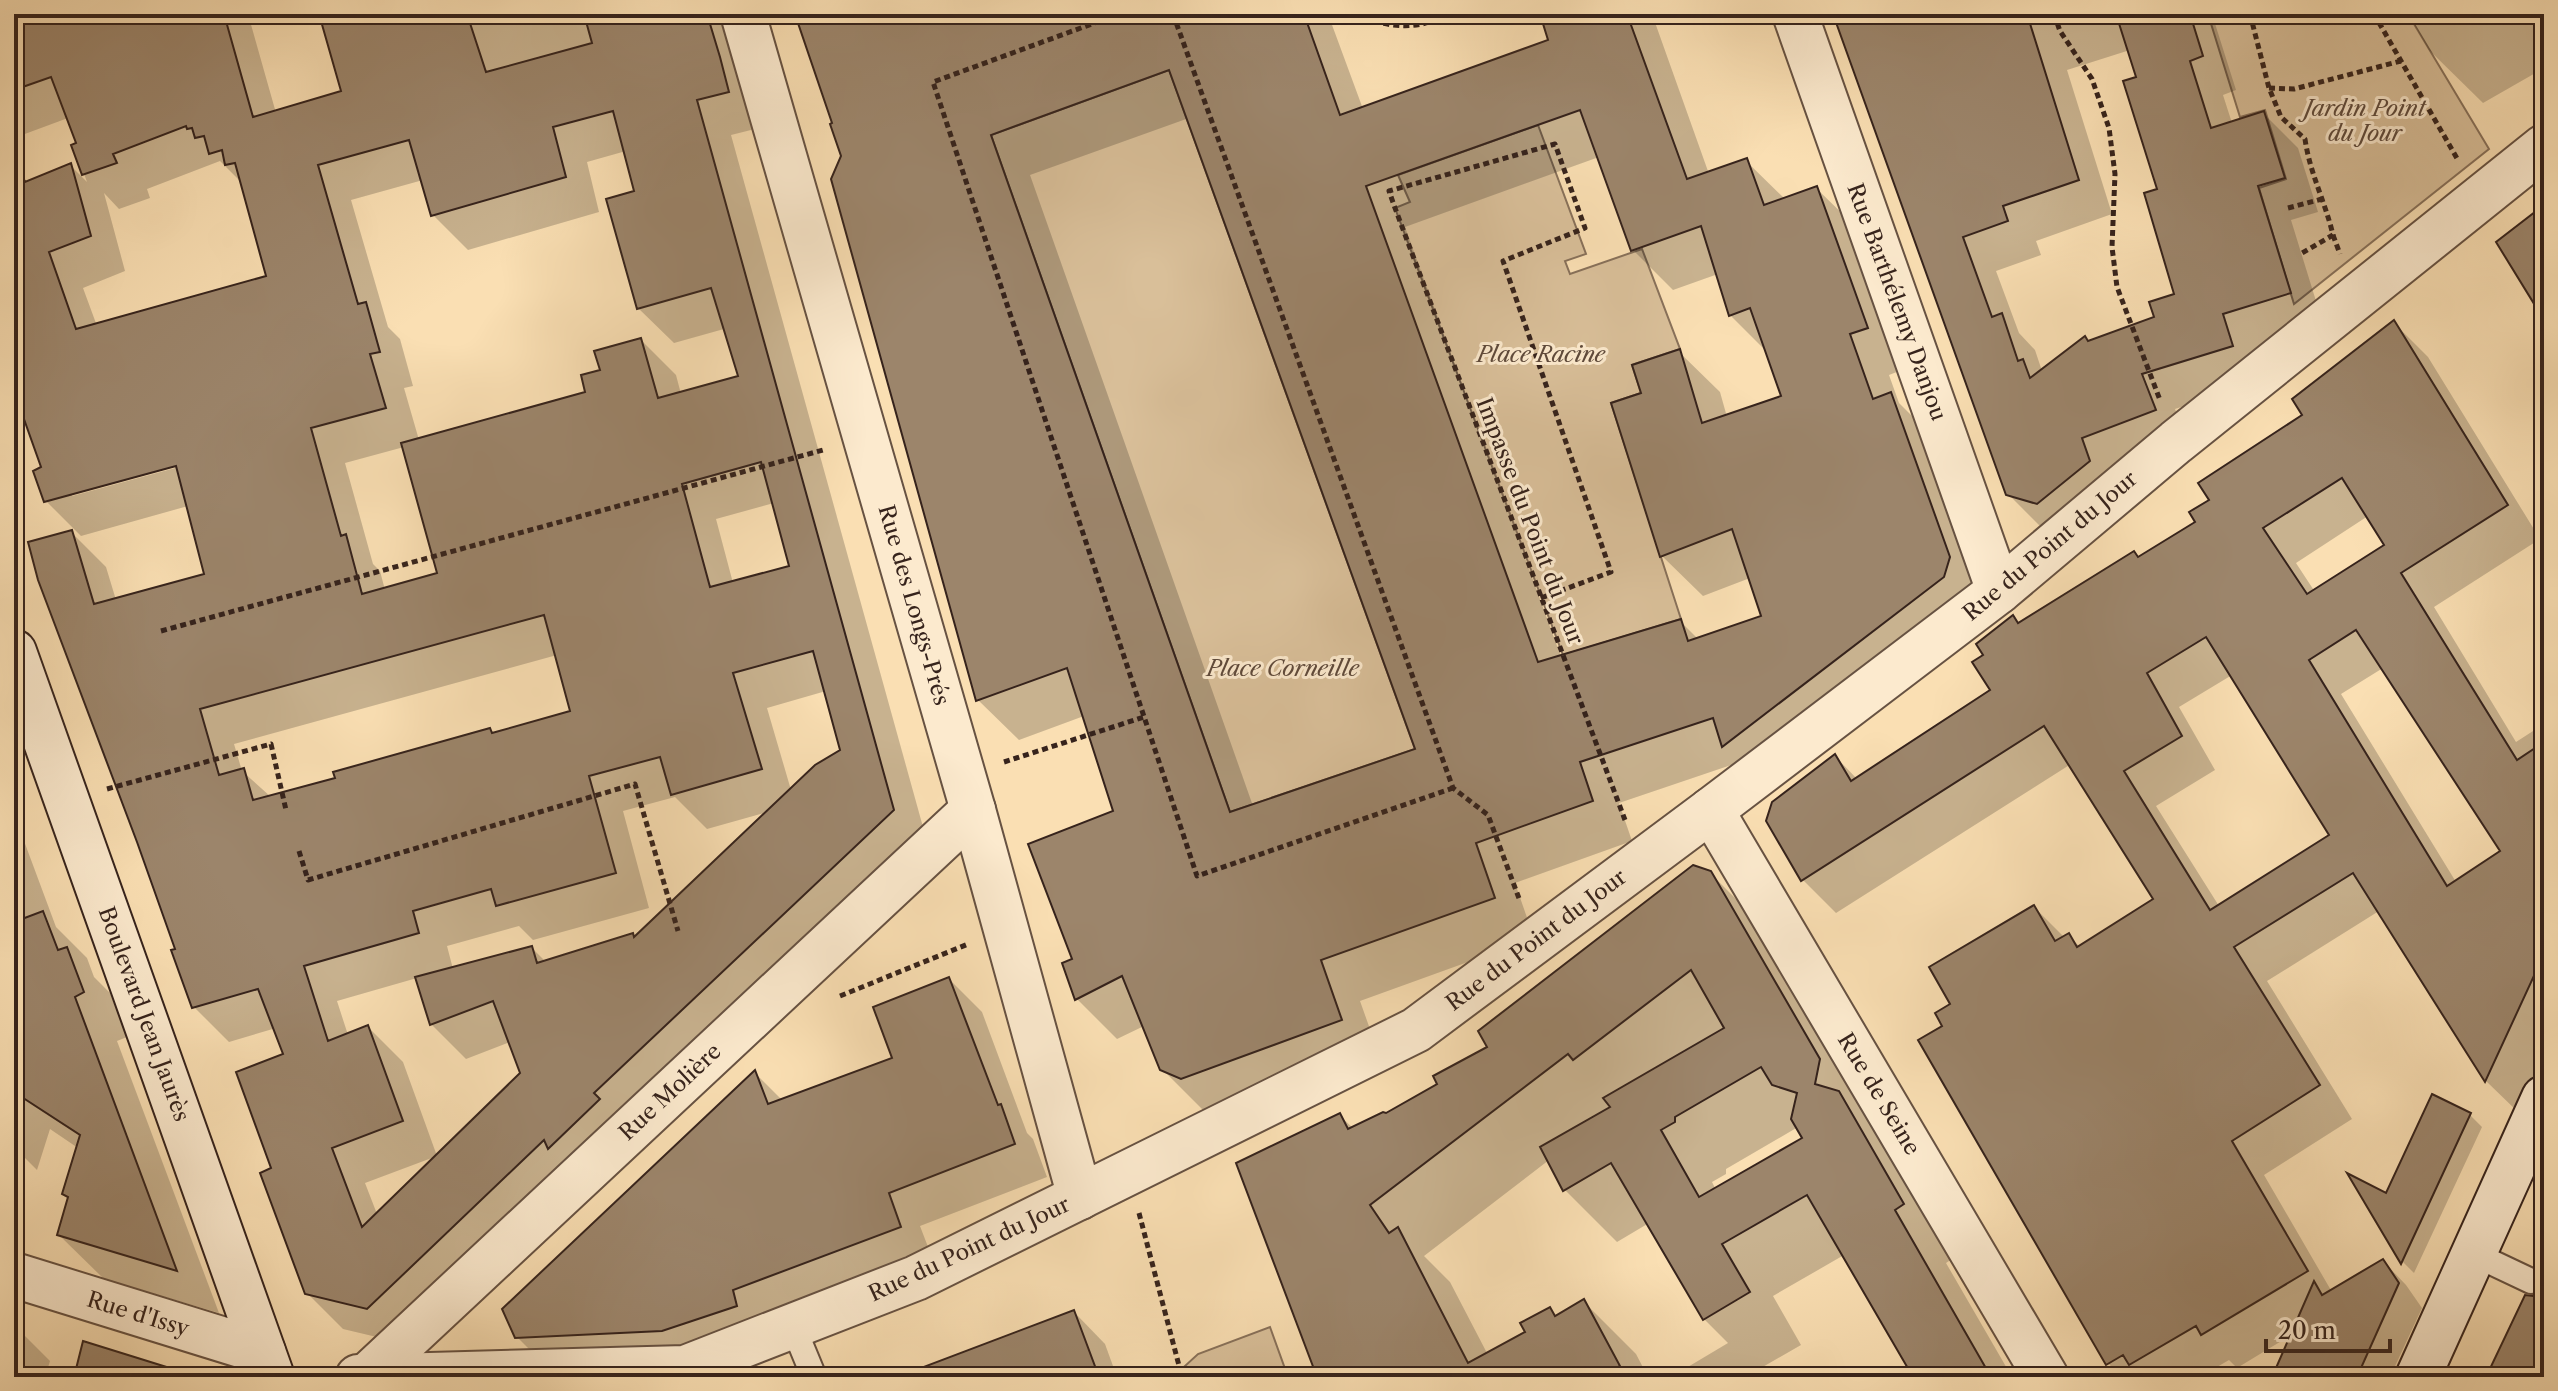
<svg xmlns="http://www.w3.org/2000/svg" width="2558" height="1391" font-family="'Libre Caslon Text',serif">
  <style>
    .green { fill: #d9bf99; stroke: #88715a; stroke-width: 2 }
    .shadow { fill: #0003; fill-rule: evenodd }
    .building { fill: #9c856b; stroke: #36231c; stroke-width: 2; fill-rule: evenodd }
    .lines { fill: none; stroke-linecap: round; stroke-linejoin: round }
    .lane-casing { stroke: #675242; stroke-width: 28 }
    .street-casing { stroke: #675242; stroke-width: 48 }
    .secondary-casing { stroke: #36231c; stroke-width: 48 }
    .path { stroke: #36231c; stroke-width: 5; stroke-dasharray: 6 4; stroke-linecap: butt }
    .lane { stroke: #fceace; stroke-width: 24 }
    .street { stroke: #fceace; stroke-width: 44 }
    .secondary { stroke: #fceace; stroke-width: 44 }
    .labels { text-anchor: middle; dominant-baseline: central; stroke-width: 6; stroke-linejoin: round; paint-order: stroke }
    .park-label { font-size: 22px; font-style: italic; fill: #5f4a3b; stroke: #fceace }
    .street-label { font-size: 22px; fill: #36231c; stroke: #fceace }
  </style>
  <rect width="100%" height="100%" fill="#fadfb3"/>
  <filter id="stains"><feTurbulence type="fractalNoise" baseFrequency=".0025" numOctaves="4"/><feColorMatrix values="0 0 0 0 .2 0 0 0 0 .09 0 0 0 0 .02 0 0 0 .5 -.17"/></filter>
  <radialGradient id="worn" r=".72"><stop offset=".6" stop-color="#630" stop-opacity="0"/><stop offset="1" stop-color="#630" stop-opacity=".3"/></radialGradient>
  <g class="green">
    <path d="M2208,14H2408L2489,149L2294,304L2259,188L2286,179L2265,110L2240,117Z"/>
    <path d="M1169,70L1415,749L1230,812L991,135Z"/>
    <path d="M1538,125L1586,254L1565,261L1570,274L1642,249L1680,349L1632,365L1641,393L1611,403L1681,619L1563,655L1395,208L1410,202L1398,175Z"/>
    <path d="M1270,1327L1288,1377H1173L1198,1354Z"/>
  </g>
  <g class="shadow">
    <path d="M248,14L276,113L344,93L321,14H718L724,32L741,49L763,127L731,135L928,845L402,1343L343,1329L307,1293L274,1170L286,1055L276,1028L229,1042L194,1007L178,951L71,532L106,567L116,600L207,576L188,506L81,536L46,501L44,469L21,404L14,397V189L70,165L87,182L74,146L78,144L68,118L14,138V15ZM626,151L637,193L638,308L674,343L724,329L741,378L681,394L676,375L641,340L602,372L588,393L419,440L404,388L413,386L400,339L388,327L351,200L423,180L433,215L468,250L599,212L587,162ZM220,161L243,184L268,278L97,326L83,288L125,271L104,193L119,209L150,198L147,189ZM404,447L440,575L385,590L380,571L373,564L345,463ZM185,461L186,465L72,496V492ZM774,503L792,567L733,583L716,519ZM557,655L572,713L494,735L489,730L337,779L271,797L242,771L234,744ZM826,691L842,751L791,790L767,708ZM675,797L707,829L768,812L635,938L632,935L546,962L532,948L453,969L447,946L519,926L533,940L649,908L623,811ZM417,978L431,1024L466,1059L510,1042L522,1073L437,1156L403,1062L368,1027L348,1035L337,1001ZM437,1156L377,1214L365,1183Z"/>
    <path d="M805,14H1328L1363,109L1550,42L1542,14H1652L1709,174L1746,161L1785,199L1816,188L1857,228L1907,368L1889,375L1899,403L1931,435L1989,599L1740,762L1619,803L1632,841L1515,883L1534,938L1360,1001L1381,1060L1223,1119L1203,1110L1162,1069L1144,1026L1117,1039L1077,999L1064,964L1074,960L1115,812L1084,716L1019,740L978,700ZM1189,118L1418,750L1253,806L1030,175ZM1599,157L1633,250L1673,290L1718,274L1730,315L1768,353L1784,397L1727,417L1720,392L1679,352L1644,394L1662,556L1703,596L1750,578L1763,617L1698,639L1680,621L1561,657L1405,227Z"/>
    <path d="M1836,14H2212L2236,90L2223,95L2232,123L2264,114L2298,148L2318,212L2291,220L2324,327L2256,348L2266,380L2175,409L2189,444L2042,528L2007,493ZM2130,50L2138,79L2177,295L2156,318L2090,343L2085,338L2042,371L2035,350L2019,333L1996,271L2041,255L2036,241L2112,214L2067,70Z"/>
    <path d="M2408,14H2544V68L2483,103L2429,50Z"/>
    <path d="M2394,323L2428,357L2540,539L2434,607L2516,742L2544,724V1060L2519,1113L2486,1081L2379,911L2267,981L2352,1119L2264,1175L2332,1292L2383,1261L2406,1285L2422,1308L2390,1377H2274L2293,1334L2237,1368L2229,1360L2200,1377H2121L2108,1363L1945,1026L1953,1005L2034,907L2065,938L2069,936L2080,947L2155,900L2071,764L1836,913L1802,879L1835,756L1857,779L1992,690L2019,625L2139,559L2198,522L2212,501L2305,415ZM2368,516L2387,546L2315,592L2296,563ZM2383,668L2503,851L2456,882L2341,694ZM2232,675L2332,836L2219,906L2156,806L2215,770L2179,707Z"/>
    <path d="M14,814L56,927L87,958L94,977L110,993L127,1037L117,1041L219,1313L104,1279L59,1235L70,1199L65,1194L78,1148L50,1129L37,1170L14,1147Z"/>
    <path d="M1710,873L1763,926L1872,1113L1869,1124L1891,1146L1955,1257L1946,1263L2012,1377H1914L1844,1255L1773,1296L1801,1345L1754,1372L1757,1377H1671L1728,1343L1704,1319L1649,1223L1617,1242L1565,1190L1549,1160L1424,1256L1450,1282L1488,1355L1527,1333L1550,1309L1557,1317L1584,1302L1636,1354L1648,1377H1319L1339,1115L1353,1128L1386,1116L1439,1085L1490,1048ZM1798,1127L1805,1138L1716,1190L1712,1182L1726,1174V1169Z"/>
    <path d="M949,979L982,1012L1027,1133L1033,1139L1047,1177L920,1226L933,1260L769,1339L550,1370L517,1337L755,1073L783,1101L894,1059Z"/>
    <path d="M2470,1115L2482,1127L2414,1273L2403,1262L2352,1178L2387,1196Z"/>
    <path d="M1074,1312L1105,1344L1117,1377H902Z"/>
    <path d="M14,1330L20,1331L50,1361L45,1377H14Z"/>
    <path d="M84,1344L193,1376L194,1377H76Z"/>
  </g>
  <g class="building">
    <path d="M14,14H224L253,117L341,91L319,14H467L486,72L592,43L584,14H707L720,57L729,92L697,100L894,810L594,1093L600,1099L548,1149L544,1140L367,1309L305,1294L260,1173L271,1168L236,1072L283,1054L258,989L192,1008L171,950L175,949L137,842L38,580L28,542L72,530L94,604L204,574L176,466L44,502L33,471L41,467L14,391V167L19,166L25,182L71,163L91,236L49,252L76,329L266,276L235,163L225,165L222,150L209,154L204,136L195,138L192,128L187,129L186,126L113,154L117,163L82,175L71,145L76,143L51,77L14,90ZM613,111L634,191L606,199L637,309L711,288L738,376L658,398L641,338L594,351L600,370L581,375L585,392L401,443L437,573L362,594L346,534L341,536L311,428L386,408L370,354L380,352L366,302L358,304L318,165L409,140L431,216L566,177L553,127ZM761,462L789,566L710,587L682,484ZM544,615L570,711L492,733L490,728L333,772L335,778L253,800L244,768L219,775L200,709ZM813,651L840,750L815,765L634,937L633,933L537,963L532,946L415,977L430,1025L493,1001L520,1073L362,1227L332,1148L403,1121L368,1025L328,1041L304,966L419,933L413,911L491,889L496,906L616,873L589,776L660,757L671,795L762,769L733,673Z"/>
    <path d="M822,14H1304L1340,115L1548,40L1540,14H1627L1687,179L1747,158L1764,205L1817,186L1868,328L1850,334L1873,399L1891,392L1950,557L1944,577L1722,747L1713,718L1580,762L1593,801L1476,843L1495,898L1321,960L1342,1020L1181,1079L1160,1070L1122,976L1075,1000L1062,963L1072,959L1028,844L1113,811L1067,668L976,701L831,179L841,156L830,124L832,123L798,23ZM1169,70L1415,749L1230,812L991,135ZM1580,110L1631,251L1701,226L1729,316L1750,308L1781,396L1702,423L1680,349L1632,365L1641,393L1611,403L1660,557L1732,529L1761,616L1688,641L1681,619L1538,662L1366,186Z"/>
    <path d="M1833,14H2027L2079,180L2003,206L2008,221L1963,237L1992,317L2002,313L2018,361L2023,359L2030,378L2085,336L2088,341L2154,317L2149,302L2174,294L2144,193L2157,189L2123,81L2136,77L2116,14H2190L2203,56L2190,61L2211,128L2264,111L2285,178L2258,186L2291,293L2223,314L2233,346L2142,374L2156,410L2082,438L2090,461L2037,504L2006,495Z"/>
    <path d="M2544,205V320L2496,242Z"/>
    <path d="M2394,320L2508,505L2401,573L2517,760L2544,742V954L2485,1082L2353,873L2234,947L2320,1085L2232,1141L2308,1271L2201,1335L2196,1326L2129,1365L2123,1355L2106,1365L1918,1040L1942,1026L1935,1013L1950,1004L1929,967L2034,905L2055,941L2069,933L2077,947L2153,899L2044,726L1801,881L1766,821L1772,802L1835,754L1851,781L1990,690L1972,662L1983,655L1976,644L2013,615L2018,623L2134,551L2138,557L2195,522L2189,512L2209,500L2198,483L2302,415L2292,399ZM2342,478L2384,545L2307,594L2263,528ZM2356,630L2500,851L2447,886L2309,660ZM2206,637L2329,835L2210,910L2124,771L2182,736L2147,673Z"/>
    <path d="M1693,865L1711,871L1820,1059L1815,1084L1839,1091L1904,1204L1895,1210L1991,1377H1913L1807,1195L1722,1244L1750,1292L1703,1320L1611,1163L1563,1191L1540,1147L1610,1107L1603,1098L1724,1028L1691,970L1573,1060L1568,1054L1370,1205L1389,1233L1398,1227L1468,1363L1525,1332L1520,1323L1550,1307L1555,1316L1584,1299L1620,1366L1599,1377H1317L1236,1163L1340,1113L1348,1129L1383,1112L1386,1113L1437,1084L1433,1076L1487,1047L1478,1031ZM1761,1067L1772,1085L1797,1093L1791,1119L1802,1138L1699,1197L1661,1130L1675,1122V1117Z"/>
    <path d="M43,911L58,950L67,947L84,992L75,997L177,1271L57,1235L68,1197L62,1194L80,1135L14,1092V922Z"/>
    <path d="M949,977L998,1105L1001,1104L1015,1144L889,1193L901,1227L733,1290L737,1306L662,1331L515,1338L502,1309L755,1070L768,1104L892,1058L873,1007Z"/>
    <path d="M2432,1094L2471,1113L2401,1264L2347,1173L2386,1193Z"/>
    <path d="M2383,1259L2399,1283L2357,1377H2272L2314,1281L2322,1295Z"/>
    <path d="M2544,1288V1377H2486L2525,1295L2533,1296Z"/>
    <path d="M1074,1310L1099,1377H906L905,1374Z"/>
    <path d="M83,1341L173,1369L172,1377H74Z"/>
  </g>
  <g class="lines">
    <g class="lane-casing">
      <g id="lane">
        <path d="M2474,1254L2531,1281"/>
        <path d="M793,1326L814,1377"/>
      </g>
    </g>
    <g class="street-casing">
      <g id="street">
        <path d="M743,14L973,810L1080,1197"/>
        <path d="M1795,14L1999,591"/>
        <path d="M1711,810L2046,1377"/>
        <path d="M14,1275L263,1352"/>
        <path d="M367,1376L973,810"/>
        <path d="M358,1377L685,1368L916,1278L1416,1030L1711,810L1999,591L2176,442L2544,147"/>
      </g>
    </g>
    <g class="secondary-casing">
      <g id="secondary">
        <path d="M14,652L272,1377"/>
        <path d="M2418,1377L2544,1098"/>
      </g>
    </g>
    <g class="path">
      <path d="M1119,14L933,82L1197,876L1453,788"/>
      <path d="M1173,14L1453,788L1488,815L1520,901"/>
      <path d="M1355,14C1385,27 1418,32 1447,14"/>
      <path d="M2054,14L2060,31L2092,79L2109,128L2115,174L2112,247L2117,287L2160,400"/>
      <path d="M2250,14L2269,88L2281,117L2305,139C2310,174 2325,201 2333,235L2302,253"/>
      <path d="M2374,14L2458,160"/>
      <path d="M2269,88L2294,89L2401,61"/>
      <path d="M2288,208L2322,199"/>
      <path d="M2333,235L2340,254"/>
      <path d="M1541,598L1611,572L1503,261L1585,228L1555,144L1389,191L1395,208L1625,820"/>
      <path d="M161,631L823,450"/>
      <path d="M1004,762L1144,717"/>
      <path d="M107,789L271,744L286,810"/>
      <path d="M299,851L308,880L635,784L678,931"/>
      <path d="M840,996L968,944"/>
      <path d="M1139,1213L1182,1377"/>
    </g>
    <use href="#lane" class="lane"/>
    <use href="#street" class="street"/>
    <use href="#secondary" class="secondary"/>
  </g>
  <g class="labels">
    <g class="park-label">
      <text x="2365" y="108">Jardin Point<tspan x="2365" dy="25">du Jour</tspan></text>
      <text x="1541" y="354">Place Racine</text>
      <text x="1283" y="668">Place Corneille</text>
    </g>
    <g class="street-label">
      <text transform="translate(1897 302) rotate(70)">Rue Barthélemy Danjou</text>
      <text transform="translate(1530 521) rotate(69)">Impasse du Point du Jour</text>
      <text transform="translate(2050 546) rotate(-40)">Rue du Point du Jour</text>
      <text transform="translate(914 605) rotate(74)">Rue des Longs-Prés</text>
      <text transform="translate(1536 940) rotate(-37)">Rue du Point du Jour</text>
      <text transform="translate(144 1014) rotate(70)">Boulevard Jean Jaurès</text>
      <text transform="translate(670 1092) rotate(-43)">Rue Molière</text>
      <text transform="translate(1879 1094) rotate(59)">Rue de Seine</text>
      <text transform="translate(969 1249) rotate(-25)">Rue du Point du Jour</text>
      <text transform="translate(138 1314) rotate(17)">Rue d'Issy</text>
    </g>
  </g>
  <rect width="2558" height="1391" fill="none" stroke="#fadfb3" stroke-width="48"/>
  <rect x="16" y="16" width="2526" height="1359" fill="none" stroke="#36231c" stroke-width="4"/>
  <rect x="24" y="24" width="2510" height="1343" fill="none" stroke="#36231c" stroke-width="2"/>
  <path d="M2266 1339v12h124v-12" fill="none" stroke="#36231c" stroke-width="4"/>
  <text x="2278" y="1339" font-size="24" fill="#36231c" stroke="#fceace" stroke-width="6" paint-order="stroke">20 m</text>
  <rect width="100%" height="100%" filter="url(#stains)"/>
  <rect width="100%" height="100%" fill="url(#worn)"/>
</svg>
